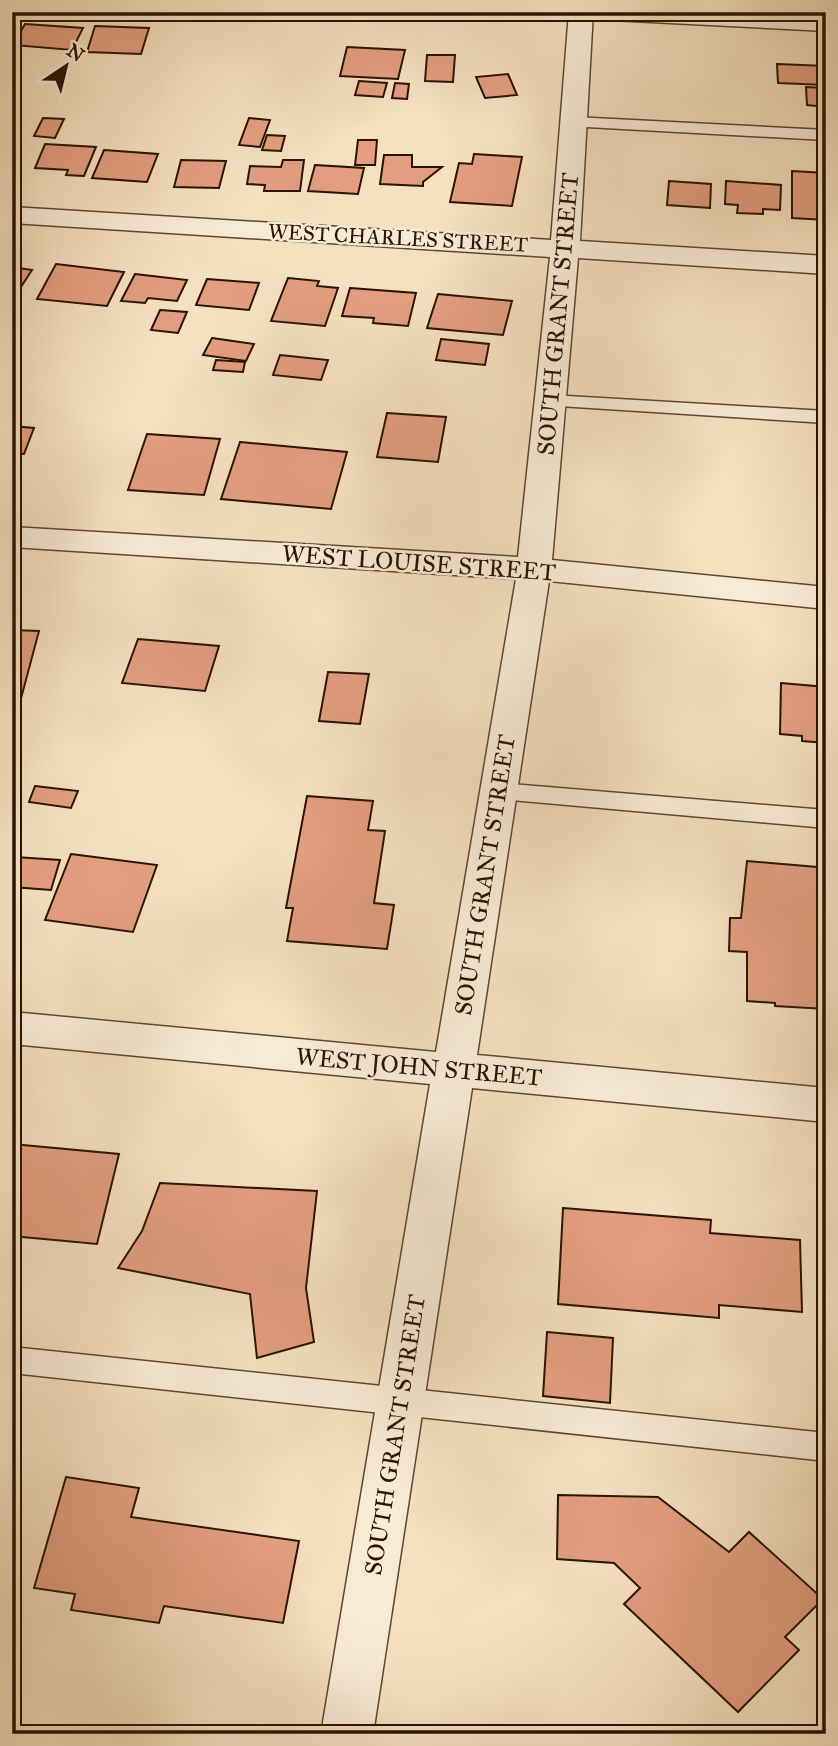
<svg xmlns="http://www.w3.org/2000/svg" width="838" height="1746" font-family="'IM FELL Great Primer',serif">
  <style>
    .building { fill: #e39e7f; stroke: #2a1301; stroke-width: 2 }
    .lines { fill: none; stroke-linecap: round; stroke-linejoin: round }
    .service-casing { stroke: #5d4631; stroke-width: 3 }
    .minor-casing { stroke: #5d4631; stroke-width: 3 }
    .tertiary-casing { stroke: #5d4631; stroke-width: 3 }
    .service { fill: #f8ebd6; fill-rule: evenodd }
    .minor { fill: #f8ebd6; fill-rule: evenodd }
    .tertiary { fill: #f8ebd6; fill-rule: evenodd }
    .labels { text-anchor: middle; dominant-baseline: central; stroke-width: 5; stroke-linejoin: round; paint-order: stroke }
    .far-street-label { font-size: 21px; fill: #2a1301; stroke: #f8ebd6 }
    .street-label { font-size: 24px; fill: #2a1301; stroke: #f8ebd6 }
  </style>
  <rect width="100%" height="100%" fill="#f5e0c0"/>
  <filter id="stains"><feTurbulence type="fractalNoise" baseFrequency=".00286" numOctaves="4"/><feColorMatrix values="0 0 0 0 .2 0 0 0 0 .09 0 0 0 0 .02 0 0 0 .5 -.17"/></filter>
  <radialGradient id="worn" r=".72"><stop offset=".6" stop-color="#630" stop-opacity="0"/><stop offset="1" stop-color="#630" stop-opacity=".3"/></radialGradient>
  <g class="building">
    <path d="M25,24L83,28L72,50L13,45Z"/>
    <path d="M95,26L149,28L141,54L87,52Z"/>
    <path d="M347,47L405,50L398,79L340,76Z"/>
    <path d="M427,55H455L453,82L425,81Z"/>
    <path d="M777,64L826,66V85L778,83Z"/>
    <path d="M508,74L517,95L485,98L476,77Z"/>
    <path d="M359,81L387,83L383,97L355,95Z"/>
    <path d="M395,83L409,84L407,99L392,98Z"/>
    <path d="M806,87L826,88V107L807,105Z"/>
    <path d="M43,118L64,119L55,138L34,136Z"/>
    <path d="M249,118L270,120L260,147L239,145Z"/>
    <path d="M267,135L285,136L281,151L262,150Z"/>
    <path d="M358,140H377L375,165H355Z"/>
    <path d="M45,144L96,147L84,176L66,175L68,170L35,168Z"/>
    <path d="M104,150L158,154L147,182L92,178Z"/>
    <path d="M474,154L522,157L512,206L450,202L459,163L472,164Z"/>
    <path d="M384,155H412V167H442L423,182V186L380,184Z"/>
    <path d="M181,160L226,161L219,188L174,187Z"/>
    <path d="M283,160H304L300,191H264L265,185L247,184L250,166L281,167Z"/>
    <path d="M315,165L364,168L358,194L308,191Z"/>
    <path d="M792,171L826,173V220L792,218Z"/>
    <path d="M669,181L711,184L710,208L667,205Z"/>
    <path d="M726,181L781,185L780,210L763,209V214L737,213L738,205L725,204Z"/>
    <path d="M56,264L124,272L107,306L37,299Z"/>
    <path d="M12,267L32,270L15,296L12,295Z"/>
    <path d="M135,274L187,280L177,301L148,298L145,303L121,301Z"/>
    <path d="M288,278L319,281L317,286L338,288L325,326L271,321Z"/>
    <path d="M207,279L259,283L249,310L196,305Z"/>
    <path d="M350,288L416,293L408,326L373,323L374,318L342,316Z"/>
    <path d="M438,294L512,301L503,335L427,328Z"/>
    <path d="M160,310L187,312L178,333L151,330Z"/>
    <path d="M212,338L254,344L246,361L203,355Z"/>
    <path d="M441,339L489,344L485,365L436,360Z"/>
    <path d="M280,355L328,360L321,380L273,375Z"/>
    <path d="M216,360L245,362L243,372L213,370Z"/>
    <path d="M387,413L446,417L438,462L377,457Z"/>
    <path d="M12,426L34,428L24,454L12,453Z"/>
    <path d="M147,434L220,439L204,495L128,490Z"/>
    <path d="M240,442L347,452L331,509L221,499Z"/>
    <path d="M12,630L39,631L19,706L12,705Z"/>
    <path d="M138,639L219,646L205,691L122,683Z"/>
    <path d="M328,672L369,674L360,724L319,721Z"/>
    <path d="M781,683L826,687V743L802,741V736L780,734Z"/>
    <path d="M35,786L78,791L71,808L29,802Z"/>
    <path d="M307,796L373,801L368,830L385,831L374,903L394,905L387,949L287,941L293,908H286Z"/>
    <path d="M71,854L157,865L133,932L45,920Z"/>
    <path d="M15,857L60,860L51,890L12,887Z"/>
    <path d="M747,861L817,867L818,901H826V1009L775,1006V1003L747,1001V952L729,951L730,918H741Z"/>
    <path d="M12,1144L119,1154L97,1244L12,1236Z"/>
    <path d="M160,1183L317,1191L306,1288L314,1342L257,1358L250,1294L118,1268L142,1231Z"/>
    <path d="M563,1208L711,1220L710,1233L800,1240L802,1312L719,1305V1318L558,1304Z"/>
    <path d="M547,1332L613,1338L610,1403L543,1396Z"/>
    <path d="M66,1477L139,1488L131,1517L299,1541L283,1623L164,1606L159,1623L71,1610L75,1594L34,1588Z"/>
    <path d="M558,1495L658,1497L729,1552L749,1532L823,1599L785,1637L799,1650L738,1712L624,1604L640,1588L614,1563L557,1559Z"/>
  </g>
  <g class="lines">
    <g class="service-casing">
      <g id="service">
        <path d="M574,117L826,130V140L568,126L566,122Z"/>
        <path d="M550,395L826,411V423L543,405L540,401L543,397Z"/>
        <path d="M499,783L826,810V828L499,799L491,797L487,791L491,785Z"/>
        <path d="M12,1347L826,1433V1461L12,1373Z"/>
      </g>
    </g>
    <g class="minor-casing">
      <path id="minor" d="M569,12H593L580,241L826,256V274L578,258L552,560L826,587V609L549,581L477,1055L826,1088V1122L472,1088L373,1734H321L430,1084L12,1044V1012L436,1052L516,579L12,547V527L518,557L550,257L12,223V207L551,240Z"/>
    </g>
    <g class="tertiary-casing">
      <path id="tertiary" d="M579,12H742L826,17V31L591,19L582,17Z"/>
    </g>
    <use href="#service" class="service"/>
    <use href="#minor" class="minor"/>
    <use href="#tertiary" class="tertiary"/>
  </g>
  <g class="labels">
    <g class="far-street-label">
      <text transform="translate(398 238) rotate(3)">WEST CHARLES STREET</text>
    </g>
    <g class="street-label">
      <text transform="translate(558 314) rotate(-85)">SOUTH GRANT STREET</text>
      <text transform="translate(419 563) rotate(4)">WEST LOUISE STREET</text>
      <text transform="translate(485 875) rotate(-81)">SOUTH GRANT STREET</text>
      <text transform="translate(419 1067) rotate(5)">WEST JOHN STREET</text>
      <text transform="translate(395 1435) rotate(-81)">SOUTH GRANT STREET</text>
    </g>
  </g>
  <rect width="838" height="1746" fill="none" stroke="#f5e0c0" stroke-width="42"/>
  <rect x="14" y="14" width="810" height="1718" fill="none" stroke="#2a1301" stroke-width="3.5"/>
  <rect x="21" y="21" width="796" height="1704" fill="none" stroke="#2a1301" stroke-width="2"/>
  <g transform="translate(66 66) rotate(35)" stroke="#f8ebd6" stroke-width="5" paint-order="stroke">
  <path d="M0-5L12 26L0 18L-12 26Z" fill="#2a1301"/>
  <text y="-10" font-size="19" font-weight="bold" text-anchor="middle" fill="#2a1301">N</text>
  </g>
  <rect width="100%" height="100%" filter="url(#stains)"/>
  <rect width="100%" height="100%" fill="url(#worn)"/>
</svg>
